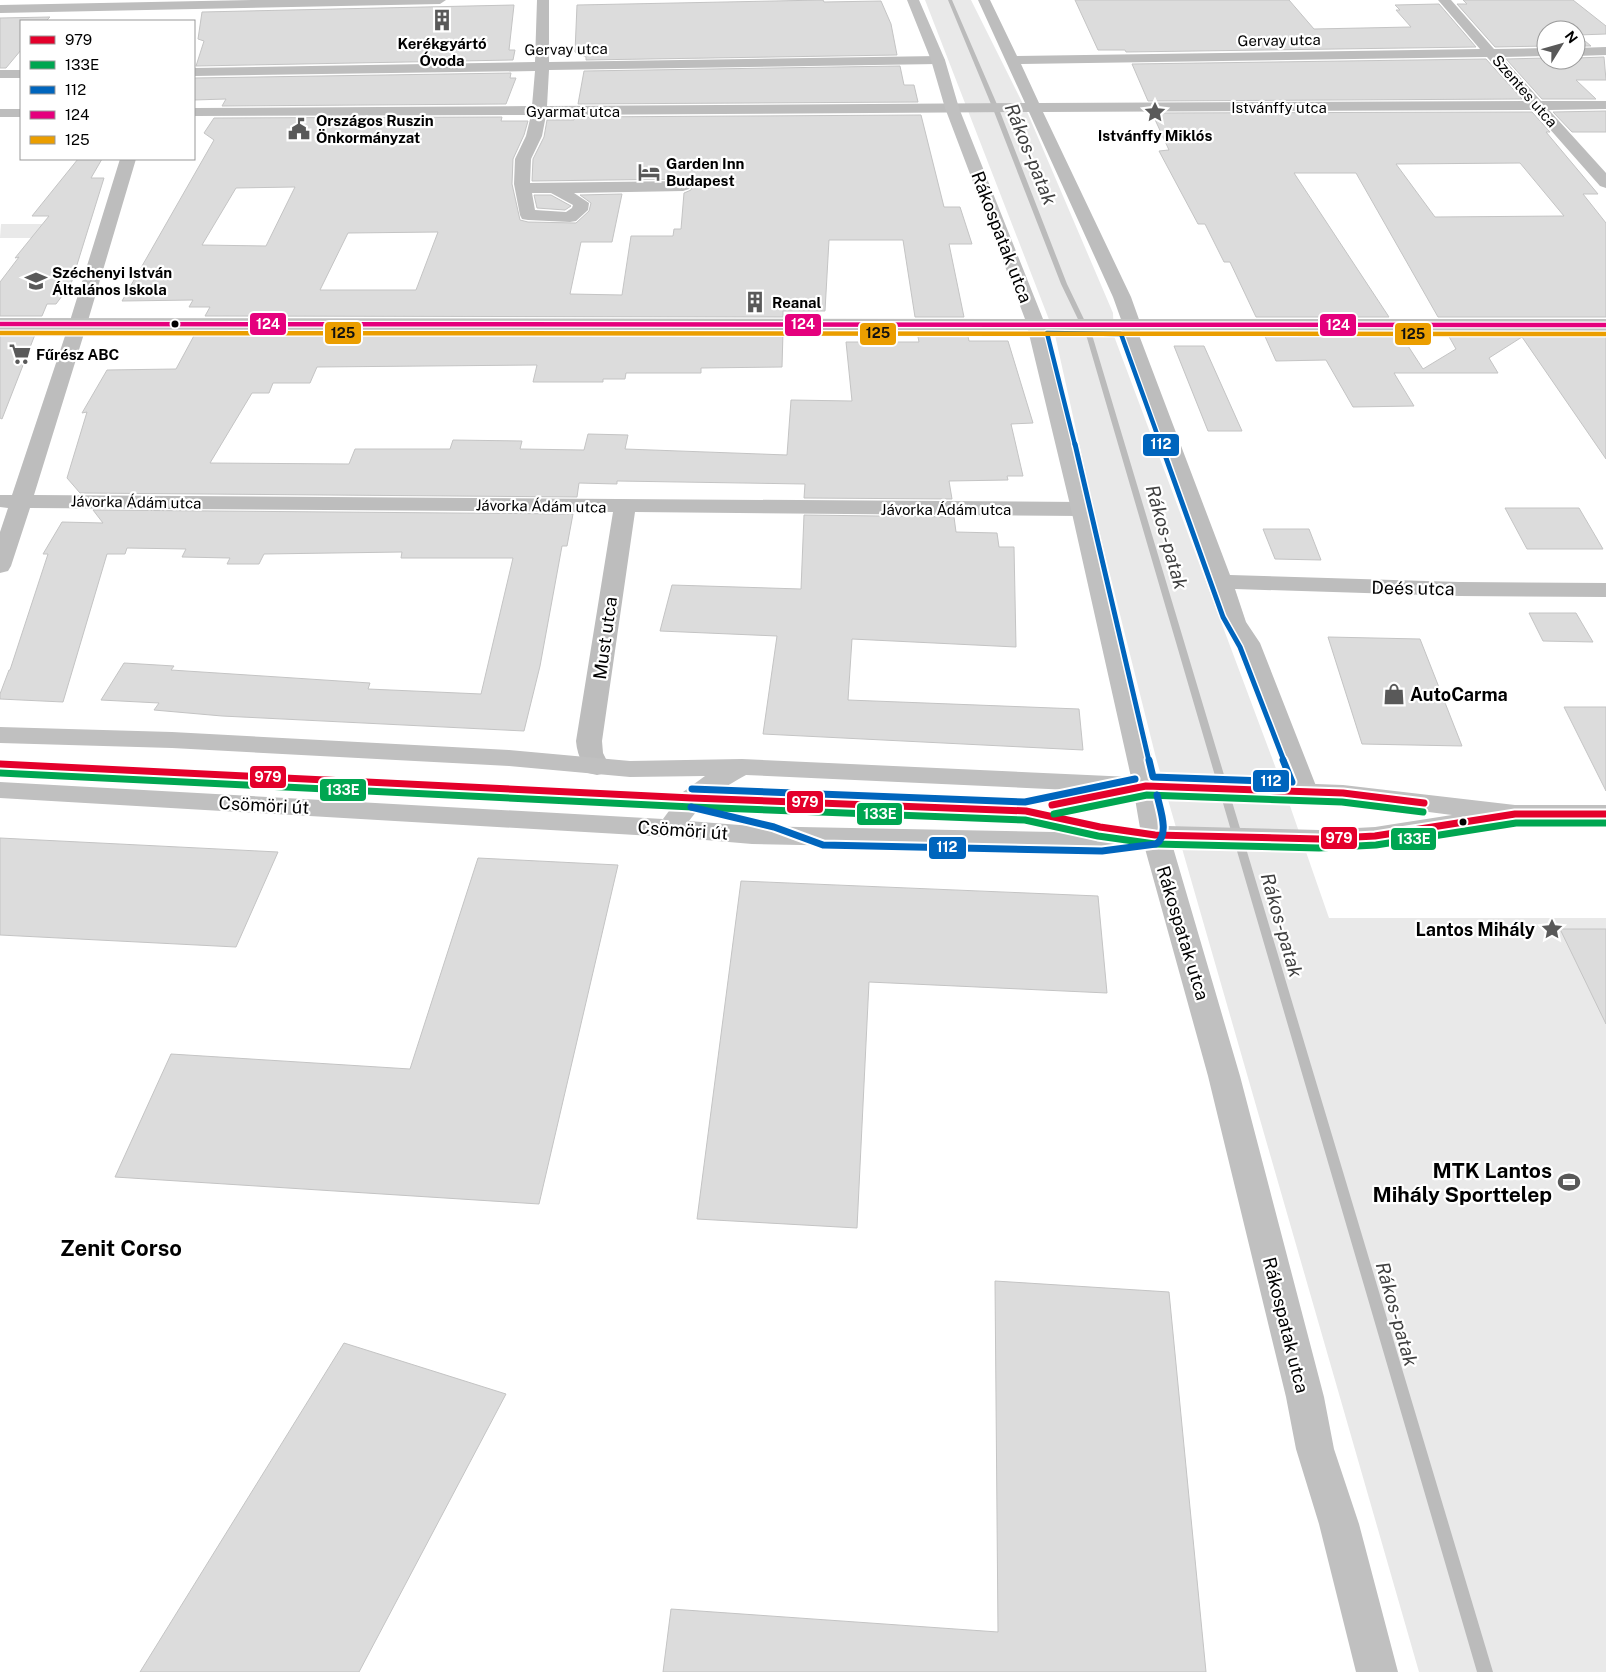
<svg xmlns="http://www.w3.org/2000/svg" width="1606" height="1672" font-family="'Public Sans',sans-serif">
  <style>
    .green { fill: #e9e9e9 }
    .lines { fill: none; stroke-linecap: round; stroke-linejoin: round }
    .stream { fill: #bbb; fill-rule: evenodd }
    .building { fill: #dcdcdc; stroke: #c4c4c4; fill-rule: evenodd }
    .street { fill: #bdbdbd; fill-rule: evenodd }
    .secondary { fill: #c0c0c0; fill-rule: evenodd }
    .bus-1-casing { stroke: #fff; stroke-width: 11 }
    .bus-2-casing { stroke: #fff; stroke-width: 11 }
    .bus-3-far2-casing { stroke: #fff; stroke-width: 7 }
    .bus-3-far1-casing { stroke: #fff; stroke-width: 8 }
    .bus-3-casing { stroke: #fff; stroke-width: 11 }
    .bus-4-casing { stroke: #fff; stroke-width: 7 }
    .bus-5-casing { stroke: #fff; stroke-width: 7 }
    .bus-1 { stroke: #e4002b; stroke-width: 7 }
    .bus-2 { stroke: #00a651; stroke-width: 7 }
    .bus-3-far2 { stroke: #0065bd; stroke-width: 4.5 }
    .bus-3-far1 { stroke: #0065bd; stroke-width: 5 }
    .bus-3 { stroke: #0065bd; stroke-width: 7 }
    .bus-4 { stroke: #e5007d; stroke-width: 4.5 }
    .bus-5 { stroke: #eb9e00; stroke-width: 4.5 }
    .bus-dot { fill: #000; stroke: #fff; stroke-width: 2 }
    .labels { text-anchor: middle; dominant-baseline: central; stroke-width: 4.5; stroke-linejoin: round; paint-order: stroke }
    .far-street-label { font-size: 15px; fill: #000; stroke: #fff }
    .far-poi-label { font-size: 15px; font-weight: bold; fill: #000; stroke: #fff; text-anchor: start }
    .street-label { font-size: 18px; fill: #000; stroke: #fff }
    .poi-label { font-size: 18px; font-weight: bold; fill: #000; stroke: #fff; text-anchor: start }
    .water-label { font-size: 19px; font-style: italic; fill: #3f3f3f; stroke: #fff }
    .near-poi-label { font-size: 21px; font-weight: bold; fill: #000; stroke: #fff; text-anchor: end }
    .near-neighbourhood-label { font-size: 22px; font-weight: bold; fill: #000; stroke: #fff }
    .line-badge { stroke: #fff; stroke-width: 2 }
    .badge-label { font-size: 14px; text-anchor: middle; font-weight: bold; fill: #fff }
    .pale-badge-label { font-size: 14px; text-anchor: middle; font-weight: bold; fill: #111 }
  </style>
  <rect width="100%" height="100%" fill="#fff"/>
  <g class="green">
    <path d="M925,0H971L1028,114L1113,313L1114,336L1290,806L1329,918H1606V1672H1419L1156,758L1094,511L1055,335Z"/>
    <path d="M1,224H85L75,238H0Z"/>
  </g>
  <g class="lines">
    <path class="stream" d="M948,0H952L999,109L1067,284L1093,338L1493,1672H1477L1087,338L1061,284L993,109Z"/>
  </g>
  <g class="building">
    <path d="M823,0L824,2L881,1L891,24L897,55L586,60V57L575,52L577,5Z"/>
    <path d="M1075,0H1289L1314,29L1411,27L1396,10H1400L1395,5L1439,4L1476,47L1126,52L1125,50H1098Z"/>
    <path d="M1463,0H1573L1606,26V34L1578,35L1591,46H1576V30H1546V46L1495,47L1457,4H1467Z"/>
    <path d="M514,5L509,50H515L513,60L196,66L204,41L198,39L202,12Z"/>
    <path d="M50,17L46,21H21V50L6,68H0V18Z"/>
    <path d="M1604,57L1606,80H1576L1596,99H1542L1506,59L1546,58V60H1576V58Z"/>
    <path d="M1486,59L1522,99L1148,101L1132,64Z"/>
    <path d="M900,66L904,85H914L918,102L578,104L584,71Z"/>
    <path d="M511,73L510,78H516L506,104L222,106L226,99L194,100V78Z"/>
    <path d="M1606,111V132H1572L1553,112Z"/>
    <path d="M1532,112L1550,132H1546L1598,194H1583L1606,223V317H1438L1356,173H1294L1389,317H1256L1230,262H1224L1205,224H1198L1159,151L1169,150L1152,113ZM1520,163L1564,216L1435,217L1396,164Z"/>
    <path d="M921,115L944,207H960L972,244H949L964,317H915L903,240H829L825,311H783V317L205,316L210,307H189L193,300L122,301L214,140L204,133L214,118L502,117L501,121H528L524,135L513,159L512,184L520,220L528,222L576,223L589,211L591,203L580,195L622,194L612,242H581L570,294L622,295L631,236H673L674,229H681L684,193L691,190L693,185L686,179L532,181L533,159L544,137L547,120H574L575,117ZM295,187L266,246L202,245L236,188ZM438,232L416,290H320L348,233Z"/>
    <path d="M78,159H102L91,178H104L71,284L56,304H47L42,316H0V282L19,257L15,258L49,216H32Z"/>
    <path d="M534,195H551L571,206L565,210L537,208Z"/>
    <path d="M0,332H36L2,419L0,418Z"/>
    <path d="M196,332H783L782,367L701,368V373H626L625,379H603V382H533L537,365L317,367L310,383H273L269,393H252L210,463L349,464L355,449H450L453,440L522,441L520,449L584,450L588,434L628,435L625,449L787,455L791,400L852,401L846,342H919L917,332H967L969,341H1008L1033,423L1011,424L1023,476H1007L1008,480L949,481L952,499L804,498L805,484L617,481V484L579,483L577,497L80,493L67,478L87,412L82,413L107,370L176,369Z"/>
    <path d="M1263,332H1399L1423,369L1456,349L1447,333H1606V459L1522,337L1489,358L1498,373H1394L1414,406L1353,407L1326,360L1276,361Z"/>
    <path d="M1174,346H1204L1242,431H1208Z"/>
    <path d="M1505,508H1579L1603,549H1527Z"/>
    <path d="M93,510L573,514L567,546H562L540,666L524,731L222,716L154,710L159,703L101,700L124,663L174,666L171,670L370,683L368,689L481,694L513,558H401L402,552L264,554L259,564H227L230,558L182,557L186,549L127,548L125,554H107L63,702L0,699V694L9,670H10L48,554H43L62,522L103,523Z"/>
    <path d="M804,515L954,517L956,532L997,533L999,547H1014L1016,647L852,639L848,700L1079,709L1083,750L763,734L777,636L660,631L672,585L801,589Z"/>
    <path d="M1263,529H1309L1321,560L1275,559Z"/>
    <path d="M1529,613H1576L1593,642L1543,641Z"/>
    <path d="M1328,637L1420,639L1462,746L1362,744Z"/>
    <path d="M1564,707H1606V791Z"/>
    <path d="M0,838L278,852L236,947L0,935Z"/>
    <path d="M478,858L618,865L539,1204L115,1177L171,1054L410,1069Z"/>
    <path d="M741,881L1098,896L1107,993L869,982L857,1228L697,1219Z"/>
    <path d="M1560,929H1606V1024Z"/>
    <path d="M995,1281L1169,1292L1206,1672H663L671,1609L998,1632Z"/>
    <path d="M344,1343L506,1394L359,1672H140Z"/>
  </g>
  <g class="lines">
    <g class="street">
      <path d="M252,0H446L440,4L0,13V5Z"/>
      <path d="M537,0H549V62L938,56L945,60L938,64L549,70L547,106L1025,103L978,0H990L1017,56L1480,49L1438,0H1451L1494,49L1546,48V56L1502,57L1541,101H1606V109L1549,110L1606,173V188L1600,186L1533,110L1043,112L1131,297L1141,325L1139,335L1230,575L1459,582L1606,583V597L1459,596L1235,589L1246,622L1260,643L1318,791L1314,797L1305,799L1296,797L1292,791L1236,644L1219,614L1121,335L1123,325L1113,297L1029,112L546,115L542,136L531,159L530,183L683,181L689,183L691,186L689,189L683,191L574,193L589,203L588,210L576,221L570,222L528,220L522,219L520,215L514,184L515,159L526,136L531,115L194,116V108L532,106L535,71L194,76V68L535,62ZM1487,57L1526,101L1039,103L1021,64ZM532,193H551L573,205L572,208L566,212L535,210Z"/>
      <path d="M1606,47V55L1576,56V48Z"/>
      <rect x="0" y="70" width="21" height="8"/>
      <rect x="0" y="109" width="21" height="8"/>
      <path d="M120,159H136L87,324L34,495L1082,502L1090,504L1093,509L1090,514L1082,516L635,512L602,741L603,753L610,767L606,773L597,775L588,773C581,762 577,753 576,741L613,512L30,508L11,566L8,571L0,573V532L8,508L0,507V495H12L69,324Z"/>
    </g>
    <path class="secondary" d="M907,0H919L945,60L959,108L1043,319H1606V331L1047,330L1093,509L1157,778L1343,785L1515,805H1606V823H1515L1494,820L1491,825L1481,828L1375,845L1319,848L1172,844L1240,1076L1324,1397L1334,1449L1359,1524L1398,1672H1356L1319,1524L1296,1449L1286,1397L1208,1076L1144,845L1102,851L752,844L670,837L0,798V782L663,819L683,792L705,776L630,777L509,766L172,748L0,743V727L172,732L509,750L630,761L742,759L1131,777L1071,509L1028,330H0V318L1025,319L945,108L931,60ZM746,775L1134,793L1140,828L1102,833L752,826L689,821C707,797 721,789 746,775ZM1161,795L1343,801L1452,815L1375,827L1319,830L1167,826Z"/>
    <g class="bus-1-casing">
      <g id="bus-1">
        <path d="M0,764L692,798L1026,811L1100,827L1155,835L1319,839L1375,836L1515,814H1606"/>
        <path d="M1052,805L1146,786L1343,793L1424,803"/>
      </g>
    </g>
    <g class="bus-2-casing">
      <g id="bus-2">
        <path d="M0,773L692,807L1025,820L1098,836L1155,844L1319,848L1376,845L1516,823H1606"/>
        <path d="M1054,814L1147,795L1342,802L1423,812"/>
      </g>
    </g>
    <g class="bus-3-far2-casing">
      <path id="bus-3-far2" d="M1075,445L1047,333L1121,334L1161,445"/>
    </g>
    <g class="bus-3-far1-casing">
      <g id="bus-3-far1">
        <path d="M1075,444L1149,761"/>
        <path d="M1161,444L1223,617L1240,647L1284,761"/>
      </g>
    </g>
    <g class="bus-3-casing">
      <g id="bus-3">
        <path d="M1149,760L1153,777L1292,782L1283,760"/>
        <path d="M692,789L1025,802L1135,779"/>
        <path d="M691,807L774,827L823,845L1102,851L1156,844C1170,835 1160,809 1157,795"/>
      </g>
    </g>
    <g class="bus-4-casing">
      <path id="bus-4" d="M0,324L1606,325"/>
    </g>
    <g class="bus-5-casing">
      <path id="bus-5" d="M0,333L1606,334"/>
    </g>
    <use href="#bus-1" class="bus-1"/>
    <use href="#bus-2" class="bus-2"/>
    <use href="#bus-3-far2" class="bus-3-far2"/>
    <use href="#bus-3-far1" class="bus-3-far1"/>
    <use href="#bus-3" class="bus-3"/>
    <use href="#bus-4" class="bus-4"/>
    <use href="#bus-5" class="bus-5"/>
  </g>
  <defs>
    <g id="building-bare" transform="scale(1.725)"><path d="M-4-6H4V6H1V3H-1V6H-4ZM-2.5-4.3h1.7v1.8h-1.7ZM.8-4.3h1.7v1.8H.8ZM-2.5-1h1.7V.8h-1.7ZM.8-1h1.7V.8H.8Z" fill="#595959" stroke="#fff" stroke-width="2.5" paint-order="stroke"/></g>
    <g id="sight-bare" transform="scale(1.725)"><path d="M0-6L1.8-2.2L6-1.7L2.9 1.2L3.7 5.4L0 3.3L-3.7 5.4L-2.9 1.2L-6-1.7L-1.8-2.2Z" fill="#595959" stroke="#fff" stroke-width="2.5" paint-order="stroke"/></g>
    <g id="civic-bare" transform="scale(1.725)"><path d="M-.6-6.5H3V-4.5H.6V-3L4-1V1h2V6H-6V1h2V-1L-.6-3ZM-1.2 2.5V6h2.4V2.5Z" fill="#595959" stroke="#fff" stroke-width="2.5" paint-order="stroke"/></g>
    <g id="hotel-bare" transform="scale(1.725)"><path d="M-6-4.5h1.5V1H6V5H4.5V3h-9V5H-6ZM-4 0a1.8 1.8 0 1 1 3.6 0ZM.5 0V-2.5h3Q6-2.5 6 0Z" fill="#595959" stroke="#fff" stroke-width="2.5" paint-order="stroke"/></g>
    <g id="school-bare" transform="scale(1.725)"><path d="M0-5L7-2L0 1L-7-2ZM-4 1L0 2.5L4 1V4Q0 6-4 4Z" fill="#595959" stroke="#fff" stroke-width="2.5" paint-order="stroke"/></g>
    <g id="supermarket-bare" transform="scale(1.725)"><path d="M-6-5.5h2.5l.6 2H6L4.5 2H-2.5L-4.4-4H-6ZM-1.5 3.2a1.3 1.3 0 1 0 .1 0ZM3 3.2a1.3 1.3 0 1 0 .1 0Z" fill="#595959" stroke="#fff" stroke-width="2.5" paint-order="stroke"/></g>
    <g id="shop-bare" transform="scale(1.725)"><path d="M-5-2.5h2.3a2.7 3.5 0 0 1 5.4 0H5L5.5 6h-11ZM-1.5-2.5h3a1.5 2.3 0 0 0-3 0Z" fill="#595959" stroke="#fff" stroke-width="2.5" paint-order="stroke"/></g>
    <g id="stadium-bare" transform="scale(1.725)"><path d="M0-5a6.5 5 0 1 0 0 10a6.5 5 0 1 0 0-10ZM-3.5-1.8h7v3.6h-7Z" fill="#595959" stroke="#fff" stroke-width="2.5" paint-order="stroke"/></g>
  </defs>
  <g fill-rule="evenodd">
    <use href="#building-bare" x="442" y="20"/>
    <use href="#sight-bare" x="1155" y="112"/>
    <use href="#civic-bare" x="299" y="129"/>
    <use href="#hotel-bare" x="649" y="172"/>
    <use href="#school-bare" x="36" y="281"/>
    <use href="#building-bare" x="755" y="302"/>
    <use href="#supermarket-bare" x="20" y="354"/>
    <use href="#shop-bare" x="1394" y="694"/>
    <use href="#sight-bare" x="1552" y="929"/>
    <use href="#stadium-bare" x="1569" y="1182"/>
  </g>
  <g class="bus-dot">
    <circle cx="175" cy="324" r="4.5"/>
    <circle cx="1463" cy="822" r="4.5"/>
  </g>
  <g class="labels">
    <g class="far-street-label">
      <text transform="translate(1279 40) rotate(-1)">Gervay utca</text>
      <text transform="translate(566 49) rotate(-1)">Gervay utca</text>
      <text transform="translate(1525 91) rotate(49)">Szentes utca</text>
      <text x="1279" y="107">Istvánffy utca</text>
      <text x="573" y="111">Gyarmat utca</text>
      <text transform="translate(136 502) rotate(1)">Jávorka Ádám utca</text>
      <text transform="translate(541 506) rotate(1)">Jávorka Ádám utca</text>
      <text x="946" y="509">Jávorka Ádám utca</text>
    </g>
    <g class="far-poi-label">
      <text x="442" y="43" text-anchor="middle">Kerékgyártó<tspan x="442" dy="17">Óvoda</tspan></text>
      <text x="316" y="120">Országos Ruszin<tspan x="316" dy="17">Önkormányzat</tspan></text>
      <text x="1155" y="135" text-anchor="middle">Istvánffy Miklós</text>
      <text x="666" y="163">Garden Inn<tspan x="666" dy="17">Budapest</tspan></text>
      <text x="52" y="272">Széchenyi István<tspan x="52" dy="17">Általános Iskola</tspan></text>
      <text x="772" y="302">Reanal</text>
      <text x="36" y="354">Fűrész ABC</text>
    </g>
    <g class="street-label">
      <text transform="translate(1002 237) rotate(69)">Rákospatak utca</text>
      <text transform="translate(1413 588) rotate(1)">Deés utca</text>
      <text transform="translate(605 638) rotate(-82)">Must utca</text>
      <text transform="translate(264 805) rotate(3)">Csömöri út</text>
      <text transform="translate(683 830) rotate(4)">Csömöri út</text>
      <text transform="translate(1183 933) rotate(73)">Rákospatak utca</text>
      <text transform="translate(1286 1325) rotate(76)">Rákospatak utca</text>
    </g>
    <g class="poi-label">
      <text x="1410" y="694">AutoCarma</text>
      <text x="1535" y="929" text-anchor="end">Lantos Mihály</text>
    </g>
    <g class="water-label">
      <text transform="translate(1031 154) rotate(68)">Rákos-patak</text>
      <text transform="translate(1167 537) rotate(74)">Rákos-patak</text>
      <text transform="translate(1282 925) rotate(74)">Rákos-patak</text>
      <text transform="translate(1397 1314) rotate(74)">Rákos-patak</text>
    </g>
    <g class="near-poi-label">
      <text x="1552" y="1170">MTK Lantos<tspan x="1552" dy="24">Mihály Sporttelep</tspan></text>
    </g>
    <g class="near-neighbourhood-label">
      <text x="121" y="1248">Zenit Corso</text>
    </g>
  </g>
  <g class="line-badge">
    <rect x="249" y="312" width="38" height="24" rx="5" fill="#e5007d"/>
    <rect x="784" y="313" width="38" height="24" rx="5" fill="#e5007d"/>
    <rect x="1319" y="313" width="38" height="24" rx="5" fill="#e5007d"/>
    <rect x="324" y="321" width="38" height="24" rx="5" fill="#eb9e00"/>
    <rect x="859" y="322" width="38" height="24" rx="5" fill="#eb9e00"/>
    <rect x="1394" y="322" width="38" height="24" rx="5" fill="#eb9e00"/>
    <rect x="1142" y="433" width="38" height="24" rx="5" fill="#0065bd"/>
    <rect x="249" y="765" width="38" height="24" rx="5" fill="#e4002b"/>
    <rect x="1252" y="769" width="38" height="24" rx="5" fill="#0065bd"/>
    <rect x="319" y="778" width="48" height="24" rx="5" fill="#00a651"/>
    <rect x="786" y="790" width="38" height="24" rx="5" fill="#e4002b"/>
    <rect x="856" y="802" width="47" height="24" rx="5" fill="#00a651"/>
    <rect x="1320" y="826" width="38" height="24" rx="5" fill="#e4002b"/>
    <rect x="1390" y="827" width="47" height="24" rx="5" fill="#00a651"/>
    <rect x="928" y="836" width="39" height="24" rx="5" fill="#0065bd"/>
  </g>
  <g class="badge-label">
    <text x="268" y="329">124</text>
    <text x="803" y="329">124</text>
    <text x="1338" y="330">124</text>
    <text x="1161" y="449">112</text>
    <text x="268" y="782">979</text>
    <text x="1271" y="786">112</text>
    <text x="343" y="795">133E</text>
    <text x="805" y="807">979</text>
    <text x="880" y="819">133E</text>
    <text x="1339" y="843">979</text>
    <text x="1414" y="844">133E</text>
    <text x="947" y="852">112</text>
  </g>
  <g class="pale-badge-label">
    <text x="343" y="338">125</text>
    <text x="878" y="338">125</text>
    <text x="1413" y="339">125</text>
  </g>
  <rect x="20" y="20" width="175" height="140" fill="#ffffff" stroke="#999999"/>
  <rect x="30" y="36" width="25" height="8" fill="#e4002b" stroke="#999999"/>
  <text x="65" y="45" font-size="15" fill="#000000">979</text>
  <rect x="30" y="61" width="25" height="8" fill="#00a651" stroke="#999999"/>
  <text x="65" y="70" font-size="15" fill="#000000">133E</text>
  <rect x="30" y="86" width="25" height="8" fill="#0065bd" stroke="#999999"/>
  <text x="65" y="95" font-size="15" fill="#000000">112</text>
  <rect x="30" y="111" width="25" height="8" fill="#e5007d" stroke="#999999"/>
  <text x="65" y="120" font-size="15" fill="#000000">124</text>
  <rect x="30" y="136" width="25" height="8" fill="#eb9e00" stroke="#999999"/>
  <text x="65" y="145" font-size="15" fill="#000000">125</text>
  <g transform="translate(1561 45) rotate(53)"><circle r="24" fill="#ffffff" stroke="#999999"/>
  <path d="M0-4L9 19L0 12L-9 19Z" fill="#595959"/>
  <text y="-8" font-size="14" font-weight="bold" text-anchor="middle" fill="#000000">N</text>
  </g>
</svg>
